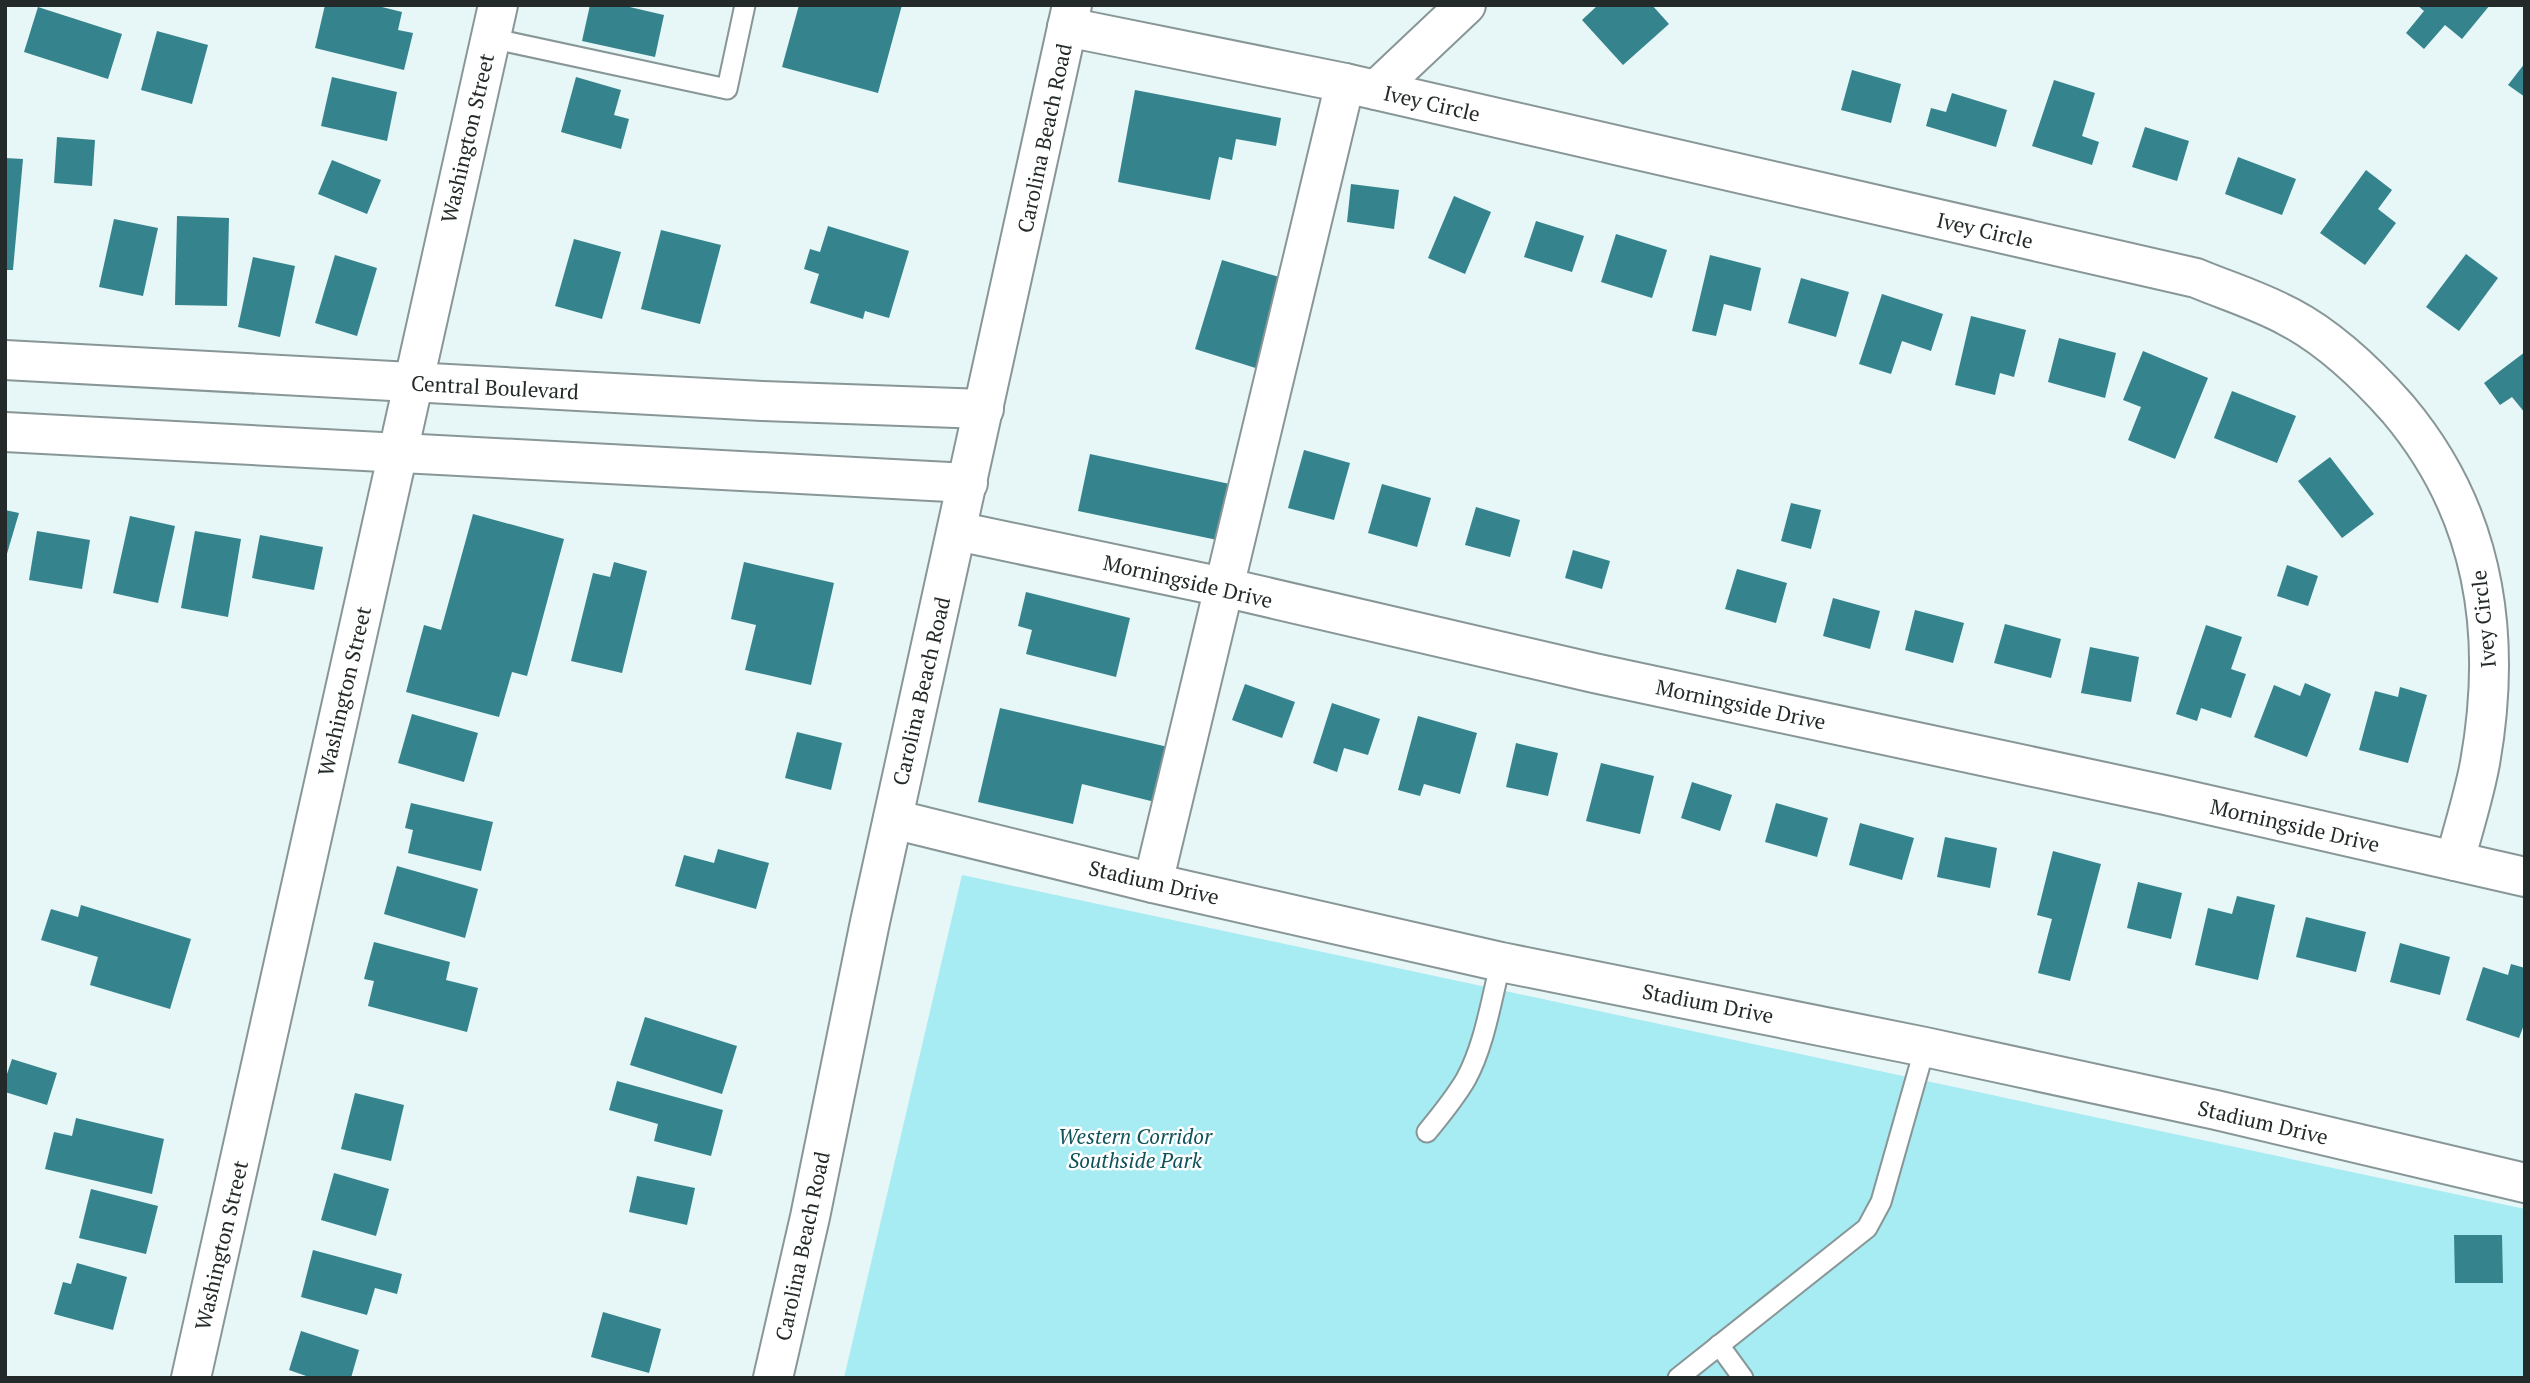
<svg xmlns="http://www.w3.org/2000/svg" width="2530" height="1383" font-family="'PT Serif',serif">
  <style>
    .green { fill: #a7ebf3 }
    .building { fill: #35848d }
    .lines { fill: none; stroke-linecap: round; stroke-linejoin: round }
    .lane-casing { stroke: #889697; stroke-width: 23 }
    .street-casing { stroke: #889697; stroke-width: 42 }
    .highway-casing { stroke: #889697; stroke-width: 42 }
    .lane { stroke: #fff; stroke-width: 19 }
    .street { stroke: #fff; stroke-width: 38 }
    .highway { stroke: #fff; stroke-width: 38 }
    .labels { text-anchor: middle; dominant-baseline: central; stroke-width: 5; stroke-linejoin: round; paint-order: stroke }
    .street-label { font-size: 21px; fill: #242a2a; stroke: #fff }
    .park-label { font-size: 21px; font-style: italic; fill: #0f535a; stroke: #fff }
  </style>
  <rect width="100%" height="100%" fill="#e7f6f7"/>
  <path class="green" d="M962,875L2525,1209V1378H844Z"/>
  <g class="building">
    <path d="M325,5H374L402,12L398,30L413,33L404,70L315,48Z"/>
    <path d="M590,5H621L664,15L655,57L582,41Z"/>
    <path d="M799,5H902L878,93L782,67Z"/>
    <path d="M1598,5H1652L1669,24L1623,65L1582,20Z"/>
    <path d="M2417,5H2490L2462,39L2445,25L2424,49L2406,33L2424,11Z"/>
    <path d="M38,7L122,34L108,79L24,52Z"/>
    <path d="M157,31L208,45L192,104L141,90Z"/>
    <path d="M2525,63V97L2508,85Z"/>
    <path d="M1852,70L1901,84L1891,123L1841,110Z"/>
    <path d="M332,77L397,92L387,141L321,126Z"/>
    <path d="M576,77L621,90L614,115L629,119L621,149L561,132Z"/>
    <path d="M2054,80L2095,93L2082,136L2099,142L2092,165L2032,146Z"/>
    <path d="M1135,90L1281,118L1276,146L1236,139L1232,160L1219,157L1210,200L1118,182Z"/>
    <path d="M1952,93L2007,110L1996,147L1926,126L1931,108L1946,112Z"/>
    <path d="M2145,127L2189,141L2177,181L2132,167Z"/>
    <path d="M57,137L95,140L92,186L54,183Z"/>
    <path d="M2238,157L2296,179L2282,215L2225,194Z"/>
    <path d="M5,158L23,159L13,270H5Z"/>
    <path d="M332,160L381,180L367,214L318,194Z"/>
    <path d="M2366,170L2392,190L2378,209L2396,223L2365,265L2320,233Z"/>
    <path d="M1351,184L1399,190L1394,229L1347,222Z"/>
    <path d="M1454,196L1491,212L1465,274L1428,258Z"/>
    <path d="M177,216L229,218L227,306L175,305Z"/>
    <path d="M114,219L158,228L143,296L99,287Z"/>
    <path d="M1536,221L1584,236L1572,272L1524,257Z"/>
    <path d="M828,226L909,251L889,318L865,311L863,319L810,303L819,274L804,269L810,249L820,252Z"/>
    <path d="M661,230L721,245L700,324L641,309Z"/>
    <path d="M1616,234L1667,250L1652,298L1601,282Z"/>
    <path d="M574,239L621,252L602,319L555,306Z"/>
    <path d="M2466,254L2498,278L2459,331L2426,307Z"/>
    <path d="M335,255L377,268L357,336L315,323Z"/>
    <path d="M1710,255L1761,268L1751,311L1724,304L1716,336L1692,331Z"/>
    <path d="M253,257L295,266L280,337L238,327Z"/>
    <path d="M1222,260L1289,280L1262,370L1195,349Z"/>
    <path d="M1801,278L1849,292L1836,337L1788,323Z"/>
    <path d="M1882,294L1943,314L1931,351L1902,341L1891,374L1859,364Z"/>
    <path d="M1971,316L2026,330L2014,377L2000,373L1995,395L1955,385Z"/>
    <path d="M2059,338L2116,353L2105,398L2048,382Z"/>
    <path d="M2143,351L2208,378L2175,459L2128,440L2141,407L2123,400Z"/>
    <path d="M2525,352V413L2512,397L2500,405L2484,383Z"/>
    <path d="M2232,391L2296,416L2277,463L2214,438Z"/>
    <path d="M1304,450L1350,463L1334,520L1288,508Z"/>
    <path d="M1090,454L1239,486L1227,542L1078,511Z"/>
    <path d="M2330,457L2374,514L2342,538L2298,481Z"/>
    <path d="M1382,484L1431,498L1417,547L1368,533Z"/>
    <path d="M1791,503L1821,510L1811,549L1781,541Z"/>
    <path d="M1476,507L1520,520L1510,557L1465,545Z"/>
    <path d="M5,510L19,513L6,557H5Z"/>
    <path d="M473,514L564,539L527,676L512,672L499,717L406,692L424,625L441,630Z"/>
    <path d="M130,516L175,526L158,603L113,593Z"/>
    <path d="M37,531L90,540L82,589L29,580Z"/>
    <path d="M195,531L241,539L228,617L181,608Z"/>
    <path d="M260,535L323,547L314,590L252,578Z"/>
    <path d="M1573,550L1610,561L1602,589L1565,578Z"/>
    <path d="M614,562L647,571L622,673L571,661L593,573L610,577Z"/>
    <path d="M744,562L834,583L811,685L745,670L756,625L731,619Z"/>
    <path d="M2287,565L2318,576L2308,606L2277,596Z"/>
    <path d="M1737,569L1787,583L1776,623L1725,609Z"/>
    <path d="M1026,592L1130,618L1116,677L1026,654L1032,630L1018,626Z"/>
    <path d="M1833,598L1880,611L1870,649L1823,636Z"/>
    <path d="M1915,610L1964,623L1953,663L1905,650Z"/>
    <path d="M2005,624L2061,639L2051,678L1994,663Z"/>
    <path d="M2206,625L2242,637L2231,669L2246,674L2231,718L2201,708L2197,721L2176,714Z"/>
    <path d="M2090,647L2139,657L2131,702L2081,693Z"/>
    <path d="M2305,683L2331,694L2307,757L2254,737L2274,685L2300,696Z"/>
    <path d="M1245,684L1295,702L1282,738L1232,720Z"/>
    <path d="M2400,687L2427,695L2408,763L2359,750L2375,691L2398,697Z"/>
    <path d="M1332,703L1380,719L1368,755L1344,748L1337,772L1313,763Z"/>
    <path d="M1000,708L1168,747L1155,802L1082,784L1073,824L978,802Z"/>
    <path d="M412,714L478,733L464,782L398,763Z"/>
    <path d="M1418,716L1477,733L1460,794L1424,784L1420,796L1398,790Z"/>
    <path d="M797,732L842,743L831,790L785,778Z"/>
    <path d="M1516,743L1558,753L1548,796L1506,787Z"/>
    <path d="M1601,763L1654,776L1640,834L1586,821Z"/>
    <path d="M1692,782L1732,795L1720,831L1681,818Z"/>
    <path d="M411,803L493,822L481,871L408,853L413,830L405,828Z"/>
    <path d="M1776,803L1828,818L1817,857L1765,842Z"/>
    <path d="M1860,823L1914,838L1902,880L1849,865Z"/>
    <path d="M1945,837L1997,848L1990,888L1937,877Z"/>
    <path d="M718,849L769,863L756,909L675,886L684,855L714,863Z"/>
    <path d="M2053,851L2101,864L2070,981L2038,973L2052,919L2037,915Z"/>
    <path d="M397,866L478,889L465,938L384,914Z"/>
    <path d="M2138,882L2182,893L2171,939L2127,928Z"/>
    <path d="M2237,896L2275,905L2258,980L2195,965L2208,908L2232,914Z"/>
    <path d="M81,905L191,939L170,1009L90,985L98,957L41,940L51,909L78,917Z"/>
    <path d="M2306,917L2366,932L2356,972L2296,957Z"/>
    <path d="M374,942L450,962L446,980L478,988L467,1032L368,1006L374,981L364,979Z"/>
    <path d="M2400,943L2450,957L2440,995L2390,982Z"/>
    <path d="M2511,964L2525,968V1022L2519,1038L2466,1020L2483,967L2508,975Z"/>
    <path d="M645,1017L737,1046L722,1094L630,1065Z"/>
    <path d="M12,1059L57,1073L47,1105L5,1092V1080Z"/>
    <path d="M617,1081L723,1110L711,1156L654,1141L658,1124L609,1110Z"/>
    <path d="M355,1093L404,1105L391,1161L341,1149Z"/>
    <path d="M76,1118L164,1139L152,1194L45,1169L54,1132L72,1136Z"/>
    <path d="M334,1173L389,1189L376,1236L321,1220Z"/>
    <path d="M637,1176L695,1188L687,1225L629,1212Z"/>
    <path d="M91,1189L158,1206L146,1254L79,1238Z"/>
    <path d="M2454,1235H2502L2503,1283H2455Z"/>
    <path d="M313,1250L402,1274L397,1294L375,1288L367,1315L301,1297Z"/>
    <path d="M77,1263L127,1277L113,1330L54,1314L63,1282L71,1284Z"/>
    <path d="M603,1312L661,1329L649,1373L591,1357Z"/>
    <path d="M301,1331L359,1350L351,1378H312L289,1370Z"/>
  </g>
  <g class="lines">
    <g class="lane-casing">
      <g id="lane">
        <path d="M490,38L727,89L745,5"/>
        <path d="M1427,1132C1441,1115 1455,1098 1466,1079C1485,1044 1491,1000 1501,962"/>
        <path d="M1719,1345L1743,1378"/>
        <path d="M1678,1378L1867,1228L1881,1202L1925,1047"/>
      </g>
    </g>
    <g class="street-casing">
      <g id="street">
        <path d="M1067,27L1345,83L2196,278C2227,291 2260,301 2289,317C2331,339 2367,374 2398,409C2485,512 2503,633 2480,763C2474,796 2463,829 2455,861"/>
        <path d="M1376,90L1466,5"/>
        <path d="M5,360L762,401L984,409"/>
        <path d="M5,432L968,483"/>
        <path d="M957,531L1223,587L1594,673L2165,795L2525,877"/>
        <path d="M893,819L1153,883L1501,962L1925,1047L2216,1110L2525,1183"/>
        <path d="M1153,883L1345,83"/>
        <path d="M191,1378L498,5"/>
      </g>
    </g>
    <g class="highway-casing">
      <path id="highway" d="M773,1378L810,1217L870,922L1072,5"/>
    </g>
    <use href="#lane" class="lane"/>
    <use href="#street" class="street"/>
    <use href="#highway" class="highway"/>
  </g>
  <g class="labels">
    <g class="street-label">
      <text transform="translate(1432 103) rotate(13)">Ivey Circle</text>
      <text transform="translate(467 138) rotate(-77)">Washington Street</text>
      <text transform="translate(1044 138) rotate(-78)">Carolina Beach Road</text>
      <text transform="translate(1985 230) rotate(13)">Ivey Circle</text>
      <text transform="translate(495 387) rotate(3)">Central Boulevard</text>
      <text transform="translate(1188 581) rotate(13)">Morningside Drive</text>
      <text transform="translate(2483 619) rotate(-96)">Ivey Circle</text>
      <text transform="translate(344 691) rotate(-77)">Washington Street</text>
      <text transform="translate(921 691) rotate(-77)">Carolina Beach Road</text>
      <text transform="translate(1741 704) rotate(12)">Morningside Drive</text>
      <text transform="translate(2295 825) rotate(13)">Morningside Drive</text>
      <text transform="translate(1154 882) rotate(13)">Stadium Drive</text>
      <text transform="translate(1708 1003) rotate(11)">Stadium Drive</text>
      <text transform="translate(2263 1122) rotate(13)">Stadium Drive</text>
      <text transform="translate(221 1245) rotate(-77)">Washington Street</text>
      <text transform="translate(802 1246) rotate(-78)">Carolina Beach Road</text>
    </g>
    <g class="park-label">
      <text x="1135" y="1136">Western Corridor<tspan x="1135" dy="24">Southside Park</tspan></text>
    </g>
  </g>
  <rect width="2530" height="1383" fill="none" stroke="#242a2a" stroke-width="14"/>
</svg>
